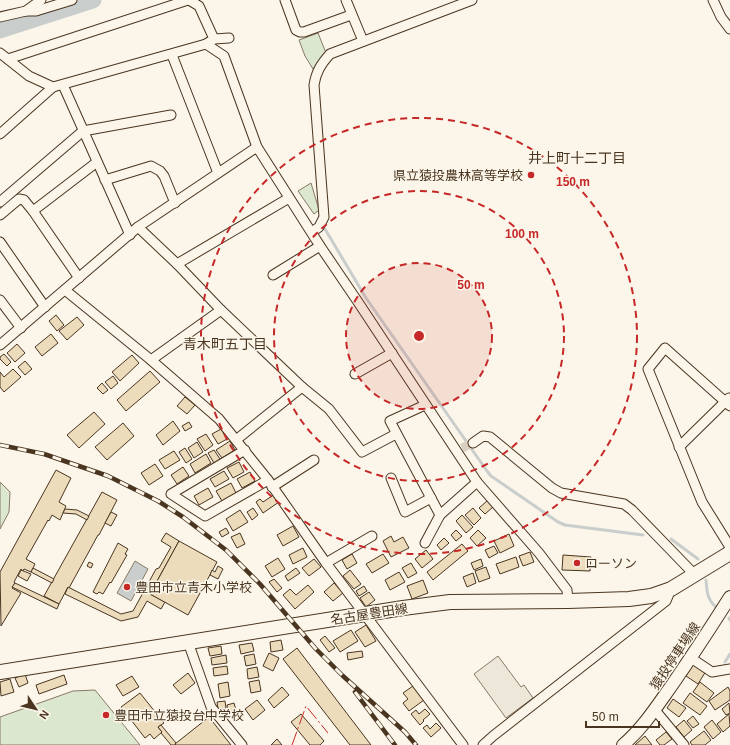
<svg xmlns="http://www.w3.org/2000/svg" width="730" height="745" font-family="Helvetica,'Noto Sans JP',sans-serif">
  <style>
    .green { fill: #dce7d0; stroke: #887966 }
    .parking { fill: #ede7d9; stroke: #887966 }
    .water { fill: #c9cecd; stroke: #887966 }
    .lines { fill: none; stroke-linecap: round; stroke-linejoin: round }
    .stream { stroke: #c9cecd; stroke-width: 3 }
    .river { stroke: #c9cecd; stroke-width: 17 }
    .building { fill: #ecdcbc; stroke: #4a3520 }
    .minor-tunnel { stroke: #d8cfc1; stroke-width: 9; stroke-dasharray: 9 4.5; stroke-linecap: butt }
    .minor-casing { stroke: #4a3520; stroke-width: 11 }
    .secondary-casing { stroke: #4a3520; stroke-width: 14 }
    .primary-casing { stroke: #4a3520; stroke-width: 16 }
    .minor { stroke: #fbf6e9; stroke-width: 9 }
    .secondary { stroke: #fbf6e9; stroke-width: 12 }
    .primary { stroke: #fbf6e9; stroke-width: 14 }
    .rail-casing { stroke: #4a3520; stroke-width: 4.5 }
    .rail { stroke: #fbf6e9; stroke-width: 3; stroke-dasharray: 9; stroke-linecap: butt }
    .power { stroke: #c62828; stroke-width: 1; stroke-dasharray: 14 3 2 3; stroke-linecap: butt }
    .ring { fill: none; stroke: #c62828; stroke-width: 2; stroke-dasharray: 7 5 }
    .poi-dot { fill: #c62828; stroke: #fbf6e9; stroke-width: 1.5 }
    .labels { text-anchor: middle; dominant-baseline: central; stroke-width: 3; stroke-linejoin: round; paint-order: stroke }
    .poi-label { font-size: 13px; fill: #4a3520; stroke: #fbf6e9; text-anchor: start }
    .street-label { font-size: 13px; fill: #4a3520; stroke: #fbf6e9 }
    .neighbourhood-label { font-size: 14px; fill: #4a3520; stroke: #fbf6e9 }
    .centre { fill: #c62828; stroke: #fbf6e9; stroke-width: 2 }
    .ring-label { font-size: 12px; text-anchor: middle; font-weight: bold; fill: #c62828; stroke: #fbf6e9; stroke-width: 3; stroke-linejoin: round; paint-order: stroke }
  </style>
  <rect width="100%" height="100%" fill="#fbf6e9"/>
  <g class="green">
    <path d="M318,33L326,53L313,69L305,56L299,40Z"/>
    <path d="M311,183L319,210L314,214L298,191Z"/>
    <path d="M0,482L10,492L9,512L0,529Z"/>
    <path d="M95,690L140,745H0V717L73,691Z"/>
  </g>
  <path class="parking" d="M498,656L521,687L524,685L533,698L506,718L474,674Z"/>
  <path class="water" d="M135,561L148,569L131,601L117,593Z"/>
  <g class="lines">
    <g class="stream">
      <path d="M325,229L366,298L487,471L491,476L558,522L565,525L643,535"/>
      <path d="M671,539L698,559"/>
      <path d="M706,580C707,592 707,600 717,608"/>
      <path d="M729,618L730,620"/>
      <path d="M725,662L730,654"/>
    </g>
    <path class="river" d="M0,30L93,0"/>
  </g>
  <g class="building">
    <path d="M56,315L64,325L57,331L49,321Z"/>
    <path d="M77,317L84,325L67,340L59,331Z"/>
    <path d="M51,334L58,343L42,356L35,347Z"/>
    <path d="M17,344L25,353L15,362L7,353Z"/>
    <path d="M4,354L11,362L7,366L0,359V357Z"/>
    <path d="M132,355L139,363L120,381L112,372Z"/>
    <path d="M25,361L32,369L25,375L18,367Z"/>
    <path d="M13,369L21,377L4,392L0,387V372L4,377Z"/>
    <path d="M150,371L160,382L126,411L117,400Z"/>
    <path d="M113,376L118,383L111,389L105,382Z"/>
    <path d="M102,383L108,390L103,394L97,388Z"/>
    <path d="M185,397L195,405L187,414L177,406Z"/>
    <path d="M94,412L105,424L79,448L67,435Z"/>
    <path d="M173,421L180,431L163,445L156,435Z"/>
    <path d="M189,422L192,427L185,431L182,426Z"/>
    <path d="M123,423L134,436L107,460L95,447Z"/>
    <path d="M221,429L227,439L218,444L212,434Z"/>
    <path d="M206,434L213,445L205,451L197,439Z"/>
    <path d="M230,441L235,450L222,458L216,450Z"/>
    <path d="M197,442L203,452L194,458L188,448Z"/>
    <path d="M185,448L192,459L186,463L179,452Z"/>
    <path d="M214,450L220,459L214,463L208,453Z"/>
    <path d="M174,451L180,460L165,469L159,460Z"/>
    <path d="M206,454L211,463L195,473L190,464Z"/>
    <path d="M239,462L244,472L233,478L227,468Z"/>
    <path d="M155,464L163,476L149,485L141,473Z"/>
    <path d="M183,467L189,476L177,484L171,475Z"/>
    <path d="M56,470L71,478L59,502L66,506L60,520L52,515L49,521L48,520L26,559L35,564L31,572L24,569L23,571L21,569L14,582L15,583L12,588L21,593L1,626L0,572Z"/>
    <path d="M224,471L229,479L215,487L210,479Z"/>
    <path d="M250,472L255,481L242,488L237,479Z"/>
    <path d="M231,483L236,493L222,501L216,491Z"/>
    <path d="M208,488L213,497L199,505L194,496Z"/>
    <path d="M102,492L117,500L99,535H98L69,588L68,587L59,604L44,596Z"/>
    <path d="M275,494L279,502L263,513L256,502L260,499L263,502Z"/>
    <path d="M487,501L493,507L485,514L479,508Z"/>
    <path d="M253,508L258,515L252,520L247,512Z"/>
    <path d="M473,508L481,518L474,525L465,515Z"/>
    <path d="M65,509L77,510L89,516L87,520L76,514L63,513Z"/>
    <path d="M240,510L248,522L233,531L226,519Z"/>
    <path d="M111,512L117,515L111,526L105,523Z"/>
    <path d="M462,515L473,527L466,533L456,521Z"/>
    <path d="M293,526L299,537L283,546L277,535Z"/>
    <path d="M226,528L229,533L222,537L219,532Z"/>
    <path d="M456,530L462,536L456,541L451,535Z"/>
    <path d="M478,530L486,538L477,546L470,538Z"/>
    <path d="M166,533L179,541L150,594L165,602L161,609L147,601L138,617L121,621L65,594L68,587L121,614L133,611L156,569L159,568L171,547L161,541Z"/>
    <path d="M240,533L245,544L237,548L231,537Z"/>
    <path d="M509,534L514,546L500,553L494,541Z"/>
    <path d="M391,536L394,542L403,537L409,548L391,557L383,541Z"/>
    <path d="M444,538L449,543L441,550L437,545Z"/>
    <path d="M179,541L217,562L188,615L150,594Z"/>
    <path d="M118,543L128,549L125,554L127,555L111,583L110,582L103,594L99,592L97,594L93,592Z"/>
    <path d="M462,544L468,551L433,580L427,572Z"/>
    <path d="M494,546L498,553L489,558L485,550Z"/>
    <path d="M303,548L307,557L293,564L289,555Z"/>
    <path d="M426,550L433,559L422,568L415,559Z"/>
    <path d="M530,552L534,562L523,566L519,556Z"/>
    <path d="M352,554L357,563L347,569L342,560Z"/>
    <path d="M383,554L389,563L372,573L366,564Z"/>
    <path d="M563,555L591,557L590,571L562,570Z"/>
    <path d="M516,557L519,567L500,574L496,564Z"/>
    <path d="M278,558L285,569L272,577L265,566Z"/>
    <path d="M314,559L321,567L309,576L302,568Z"/>
    <path d="M481,559L483,566L474,570L471,563Z"/>
    <path d="M89,562L93,564L91,568L87,566Z"/>
    <path d="M411,563L417,573L408,578L402,568Z"/>
    <path d="M218,566L223,569L218,579L210,575L212,570L215,572Z"/>
    <path d="M486,567L490,578L479,582L475,571Z"/>
    <path d="M33,568L54,579L52,583L31,572Z"/>
    <path d="M296,568L300,573L288,581L285,576Z"/>
    <path d="M21,570L31,574L27,581L18,576Z"/>
    <path d="M350,570L361,584L354,589L343,576Z"/>
    <path d="M399,572L405,582L390,590L385,580Z"/>
    <path d="M473,573L476,583L467,587L463,577Z"/>
    <path d="M274,579L282,588L277,592L269,582Z"/>
    <path d="M423,580L428,593L412,599L407,586Z"/>
    <path d="M15,583L59,604L57,609L12,587Z"/>
    <path d="M334,583L343,593L333,601L324,592Z"/>
    <path d="M308,585L314,592L295,609L283,595L290,589L296,595Z"/>
    <path d="M364,586L367,591L359,596L356,591Z"/>
    <path d="M369,592L375,600L366,607L360,598Z"/>
    <path d="M366,625L376,641L365,647L355,632Z"/>
    <path d="M351,630L358,641L340,652L333,641Z"/>
    <path d="M325,636L335,648L329,652L320,640Z"/>
    <path d="M281,640L283,650L271,652L270,642Z"/>
    <path d="M252,643L254,651L241,654L239,645Z"/>
    <path d="M221,646L222,654L210,656L208,648Z"/>
    <path d="M297,648L371,745H350L283,659Z"/>
    <path d="M362,651L363,657L348,660L347,653Z"/>
    <path d="M269,653L279,658L273,671L263,666Z"/>
    <path d="M254,654L256,664L246,666L244,656Z"/>
    <path d="M226,655L227,663L212,665L211,658Z"/>
    <path d="M694,663L706,671L698,684L686,676Z"/>
    <path d="M227,666L228,674L214,676L213,668Z"/>
    <path d="M257,667L259,677L248,679L247,669Z"/>
    <path d="M188,673L195,683L181,694L173,685Z"/>
    <path d="M25,674L28,683L19,687L15,678Z"/>
    <path d="M64,675L67,684L39,694L36,685Z"/>
    <path d="M132,676L139,687L123,696L116,685Z"/>
    <path d="M10,679L14,692L1,696L0,682Z"/>
    <path d="M259,680L261,691L251,693L249,682Z"/>
    <path d="M228,682L230,696L220,698L218,684Z"/>
    <path d="M700,682L714,693L707,702L693,692Z"/>
    <path d="M413,686L424,700L409,711L403,703L408,699L403,693Z"/>
    <path d="M282,687L289,695L274,708L268,700Z"/>
    <path d="M728,687L730,691V700L715,710L709,701Z"/>
    <path d="M140,693L164,723L158,727L162,732L154,739L150,734L145,738L121,707Z"/>
    <path d="M690,693L707,706L700,715L683,703Z"/>
    <path d="M673,699L686,708L679,717L667,708Z"/>
    <path d="M257,700L265,710L253,720L245,709Z"/>
    <path d="M225,701L226,708L218,709L217,702Z"/>
    <path d="M234,703L236,710L228,712L227,705Z"/>
    <path d="M729,703L730,713L726,715L722,709Z"/>
    <path d="M425,709L430,714L423,720L424,721L420,725L411,714L416,710L419,714Z"/>
    <path d="M301,714L324,741L320,745H310L291,722Z"/>
    <path d="M729,714L730,726L723,732L717,724Z"/>
    <path d="M693,716L699,724L693,728L687,721Z"/>
    <path d="M209,717L231,745H175V744Z"/>
    <path d="M684,720L692,730L684,737L676,727Z"/>
    <path d="M712,720L721,732L713,739L704,727Z"/>
    <path d="M436,723L441,728L431,737L423,728L427,725L430,729Z"/>
    <path d="M161,725L176,743L175,744V745H171L161,733L162,732L158,727Z"/>
    <path d="M704,731L711,740L705,745H692L690,742Z"/>
    <path d="M666,732L672,739L664,745H660L656,740Z"/>
    <path d="M645,736L652,745H635Z"/>
    <path d="M277,739L282,745H271Z"/>
  </g>
  <g class="lines">
    <path class="minor-tunnel" d="M462,448L473,443"/>
    <g class="minor-casing">
      <g id="minor">
        <path d="M189,0L199,6L214,39L206,44"/>
        <path d="M285,0L296,30L300,32H304L351,15"/>
        <path d="M346,0L363,41"/>
        <path d="M713,0L721,17L730,29"/>
        <path d="M26,11H36L72,0"/>
        <path d="M0,17L26,11L41,0"/>
        <path d="M214,39L229,38"/>
        <path d="M0,53L29,76L53,87"/>
        <path d="M172,55L218,173"/>
        <path d="M8,59L188,0"/>
        <path d="M63,85L130,235"/>
        <path d="M0,134L53,87L206,44L224,56L257,147L320,246L358,302L477,482L539,553L567,590L568,601"/>
        <path d="M105,180L151,166L160,171L164,176L175,203"/>
        <path d="M0,202L83,131L171,115"/>
        <path d="M33,211L97,162"/>
        <path d="M0,215L19,199L24,200L33,211L79,278"/>
        <path d="M138,227L177,264L221,310L302,387L329,409L362,452L396,434"/>
        <path d="M312,232L319,227L324,217L314,85C316,72 321,64 330,54L472,0"/>
        <path d="M0,242L45,307"/>
        <path d="M177,264L289,198"/>
        <path d="M273,275L320,246"/>
        <path d="M65,290L151,360L219,419L268,480L326,563L463,745"/>
        <path d="M0,300L21,328"/>
        <path d="M0,345L138,227L257,147"/>
        <path d="M151,360L221,310"/>
        <path d="M355,374L392,353"/>
        <path d="M425,405L390,421L440,515L477,482"/>
        <path d="M730,406L665,348L648,369L702,502L730,547"/>
        <path d="M236,440L302,387"/>
        <path d="M473,443L483,436L490,437L552,488L561,493L624,504L632,510L694,574"/>
        <path d="M679,447L729,398"/>
        <path d="M245,450L171,494L205,516L268,480"/>
        <path d="M391,478L405,512L431,498"/>
        <path d="M272,487L314,460"/>
        <path d="M425,543L440,515"/>
        <path d="M326,563L372,536"/>
        <path d="M188,642L211,707L242,745"/>
        <path d="M691,658L712,672L730,669"/>
        <path d="M655,710L684,745"/>
        <path d="M483,745L493,736L666,601L671,589"/>
      </g>
    </g>
    <g class="secondary-casing">
      <path id="secondary" d="M623,745C643,728 657,706 672,685C692,656 711,627 730,597"/>
    </g>
    <g class="primary-casing">
      <path id="primary" d="M0,672L403,608L450,602L568,601L629,599L651,596L671,589L730,553"/>
    </g>
    <use href="#minor" class="minor"/>
    <use href="#secondary" class="secondary"/>
    <use href="#primary" class="primary"/>
    <g class="rail-casing">
      <g id="rail">
        <path d="M0,445L44,454L108,476L158,501L183,517L226,550L260,584L315,648L343,676L405,732L416,745"/>
        <path d="M355,692L395,745"/>
      </g>
    </g>
    <use href="#rail" class="rail"/>
    <path class="power" d="M292,745L306,706L328,733"/>
  </g>
  <circle cx="419" cy="336" r="73" fill="#c62828" fill-opacity=".12"/>
  <g class="ring">
    <circle cx="419" cy="336" r="73"/>
    <circle cx="419" cy="336" r="145"/>
    <circle cx="419" cy="336" r="218"/>
  </g>
  <g class="poi-dot">
    <circle cx="531" cy="175" r="4"/>
    <circle cx="577" cy="563" r="4"/>
    <circle cx="127" cy="587" r="4"/>
    <circle cx="106" cy="715" r="4"/>
  </g>
  <g class="labels">
    <g class="poi-label">
      <text x="523" y="175" text-anchor="end">県立猿投農林高等学校</text>
      <text x="585" y="563">ローソン</text>
      <text x="135" y="587">豊田市立青木小学校</text>
      <text x="114" y="715">豊田市立猿投台中学校</text>
    </g>
    <g class="street-label">
      <text transform="translate(369 614) rotate(-9)">名古屋豊田線</text>
      <text transform="translate(675 656) rotate(-56)">猿投停車場線</text>
    </g>
    <g class="neighbourhood-label">
      <text x="577" y="158">井上町十二丁目</text>
      <text x="225" y="344">青木町五丁目</text>
    </g>
  </g>
  <circle cx="419" cy="336" r="6" class="centre"/>
  <g class="ring-label">
    <text x="573" y="186">150 m</text>
    <text x="522" y="238">100 m</text>
    <text x="471" y="289">50 m</text>
  </g>
  <g transform="translate(36 709) rotate(125)" stroke="#fbf6e9" stroke-width="3" paint-order="stroke">
  <path d="M0-3L7 15L0 10L-7 15Z" fill="#4a3520"/>
  <text y="-6" font-size="11" font-weight="bold" text-anchor="middle" fill="#4a3520">N</text>
  </g>
  <path d="M586 721v6h73v-6" fill="none" stroke="#4a3520" stroke-width="2"/>
  <text x="592" y="721" font-size="12" fill="#4a3520" stroke="#fbf6e9" stroke-width="3" paint-order="stroke">50 m</text>
</svg>
